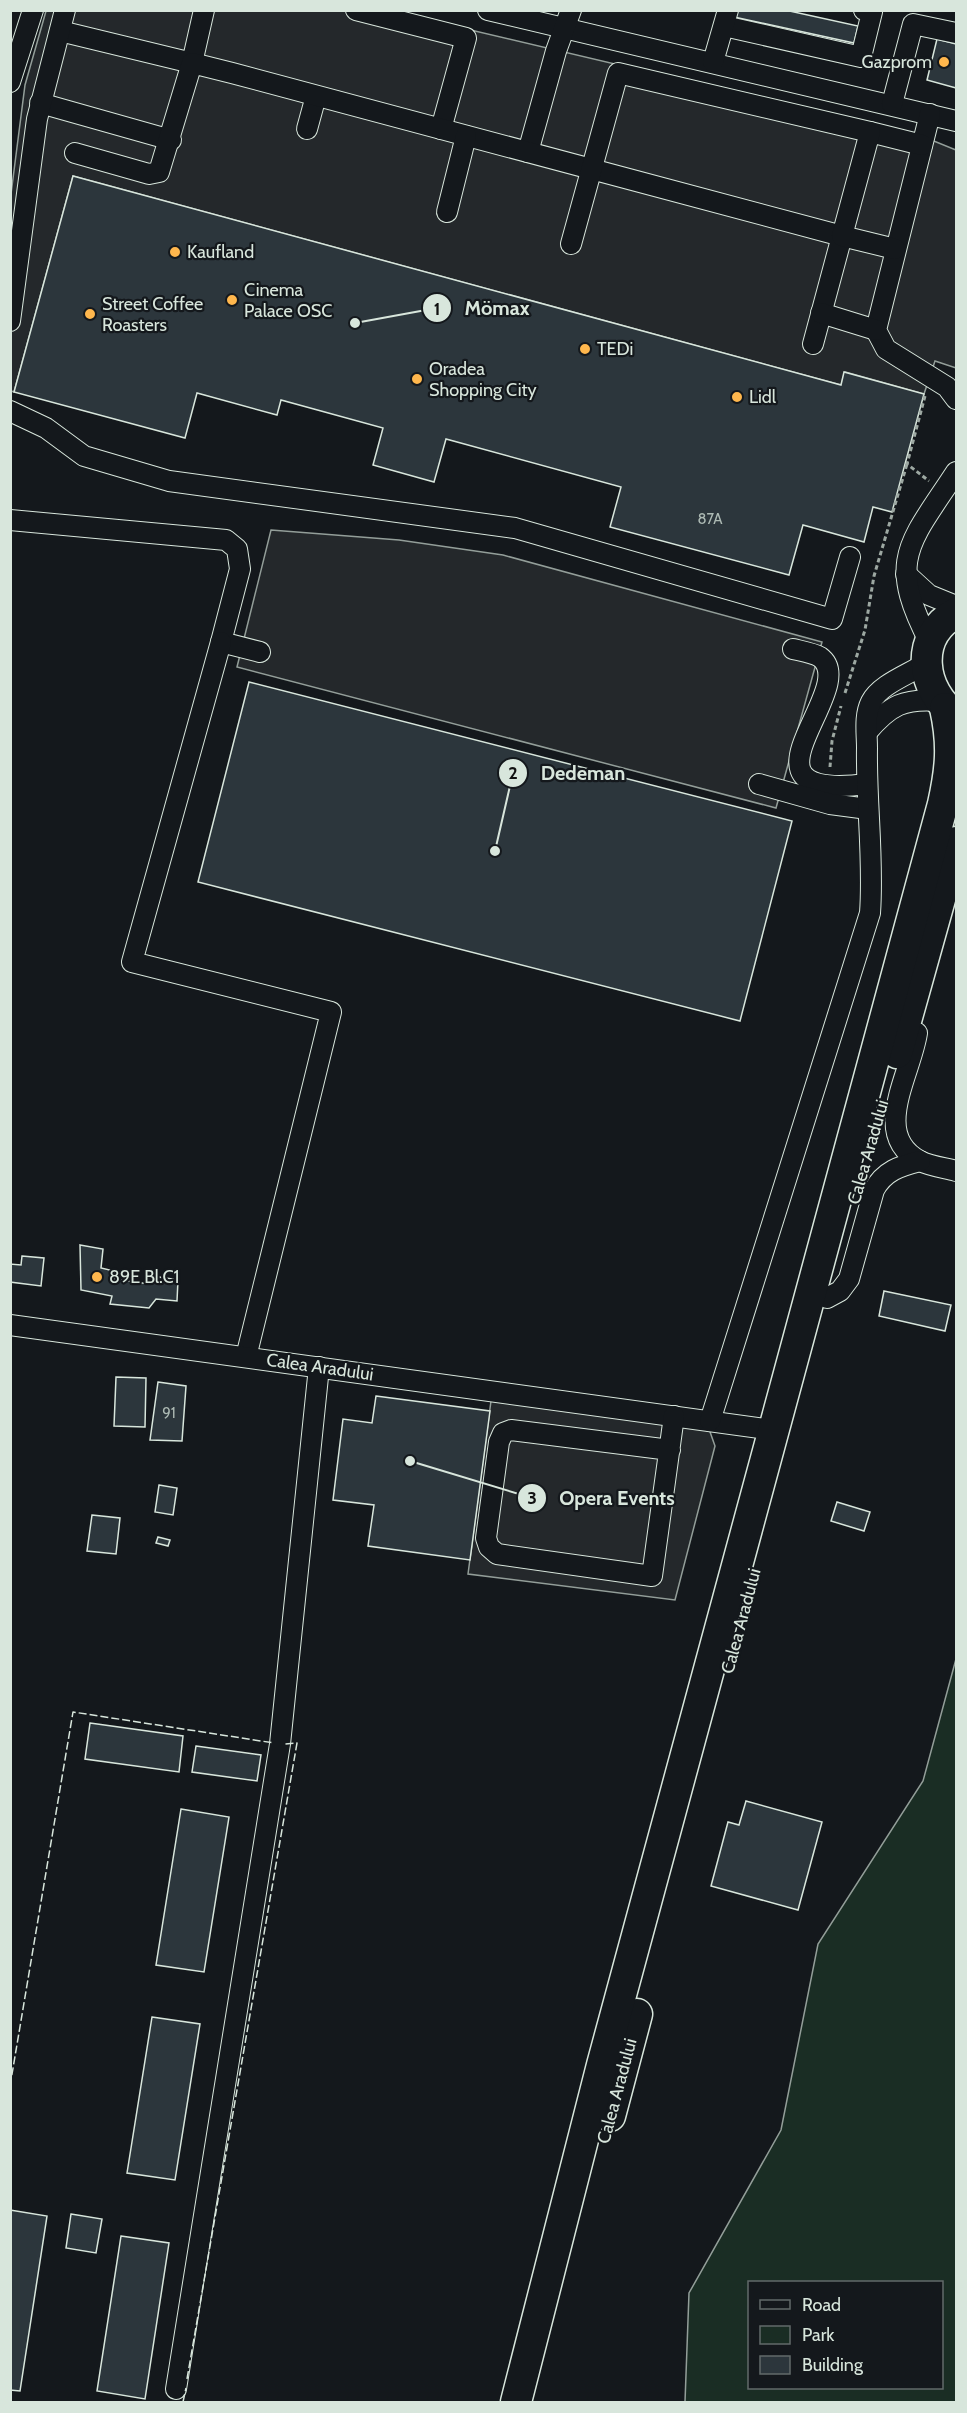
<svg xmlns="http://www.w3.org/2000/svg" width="967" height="2413" font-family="Cabin,sans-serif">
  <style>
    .green { fill: #1a2d24; stroke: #939e99; stroke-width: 1.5; fill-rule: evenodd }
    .parking { fill: #24282b; stroke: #939e99; stroke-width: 1.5 }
    .building { fill: #2c363c; stroke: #d8e6dc; stroke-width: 1.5 }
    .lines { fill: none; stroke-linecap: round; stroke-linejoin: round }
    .minor-casing { stroke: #d8e6dc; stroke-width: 22 }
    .highway-casing { stroke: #d8e6dc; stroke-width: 33 }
    .path { stroke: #9da8a2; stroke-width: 3; stroke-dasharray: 4.5 3; stroke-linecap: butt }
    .minor { stroke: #14181c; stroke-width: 20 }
    .highway { stroke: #14181c; stroke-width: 30 }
    .fence { stroke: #d8e6dc; stroke-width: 1.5; stroke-dasharray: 8 3; stroke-linecap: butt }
    .poi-dot { fill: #ffb74d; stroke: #14181c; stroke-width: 2 }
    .labels { text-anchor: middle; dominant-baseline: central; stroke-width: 4.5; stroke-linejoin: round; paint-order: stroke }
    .number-label { font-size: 15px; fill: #adbab4 }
    .poi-label { font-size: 18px; fill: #d8e6dc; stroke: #14181c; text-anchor: start }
    .street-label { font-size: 18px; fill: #d8e6dc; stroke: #14181c }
    .leader { fill: none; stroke: #d8e6dc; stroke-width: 2 }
    .callout-dot { fill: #d8e6dc; stroke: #14181c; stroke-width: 2 }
    .mark-label { font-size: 18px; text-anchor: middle; font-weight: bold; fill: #111 }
    .callout-label { font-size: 20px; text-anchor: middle; font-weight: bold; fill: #d8e6dc; stroke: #14181c; stroke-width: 4.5; stroke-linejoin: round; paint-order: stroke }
  </style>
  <rect width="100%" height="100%" fill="#14181c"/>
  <path class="green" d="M956,1659V2402H685L689,2293L781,2130L818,1944L923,1781ZM750,2282H942V2388H750Z"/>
  <g class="parking">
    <path d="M46,11H390L924,137L956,150V368L935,361L924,394L845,372L841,385L73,176L14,392L11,391V194L25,85Z"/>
    <path d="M271,530L399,540L503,555L822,642L776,808L237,667Z"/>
    <path d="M491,1401L709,1429L715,1446L675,1600L468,1574Z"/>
  </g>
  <g class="building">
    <path d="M735,10H785L858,26L854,43L734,17Z"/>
    <path d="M937,39L956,44V88L927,80Z"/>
    <path d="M73,176L841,385L844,372L924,394L892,512L873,507L864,542L803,525L789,575L610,527L621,487L446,439L434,482L373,465L383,428L281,400L277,415L197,393L185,438L14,392Z"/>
    <path d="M249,682L792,821L740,1021L198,882Z"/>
    <path d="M80,1245L103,1249L101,1268L114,1271V1279L149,1284L153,1276L178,1280L177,1301L156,1299L149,1308L110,1304L112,1296L81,1290Z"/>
    <path d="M22,1256L44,1258L41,1286L10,1282V1264L21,1265Z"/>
    <path d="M884,1291L951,1305L945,1331L879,1316Z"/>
    <path d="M116,1377L146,1378L145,1427L114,1426Z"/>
    <path d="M158,1382L186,1386L182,1441L150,1440Z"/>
    <path d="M376,1396L490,1411L470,1560L368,1546L374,1505L333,1500L343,1419L372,1423Z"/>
    <path d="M159,1485L177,1488L173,1515L155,1512Z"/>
    <path d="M837,1502L870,1512L864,1531L831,1521Z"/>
    <path d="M92,1515L120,1518L116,1554L87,1551Z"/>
    <path d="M158,1537L170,1540L168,1546L156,1543Z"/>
    <path d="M90,1723L183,1736L179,1772L85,1759Z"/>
    <path d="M196,1746L261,1755L257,1781L192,1772Z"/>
    <path d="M746,1801L822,1822L798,1910L711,1886L728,1822L739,1825Z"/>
    <path d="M181,1809L229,1817L204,1972L156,1965Z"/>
    <path d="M152,2017L200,2024L175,2180L127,2173Z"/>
    <path d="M10,2210L47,2216L20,2391L10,2390Z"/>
    <path d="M71,2214L102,2219L96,2253L66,2248Z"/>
    <path d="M121,2236L169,2243L145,2399L97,2391Z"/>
  </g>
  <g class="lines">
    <g class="minor-casing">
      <g id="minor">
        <path d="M356,10L466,38L441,129"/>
        <path d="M488,10L956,121"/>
        <path d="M724,26L861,57L872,12L864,10"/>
        <path d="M60,31L192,63L204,10"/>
        <path d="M713,62L728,10"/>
        <path d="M10,82L33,10"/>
        <path d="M40,103L171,140"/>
        <path d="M892,104L913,24L956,33"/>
        <path d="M930,114L876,330L886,349L947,387L956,399"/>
        <path d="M307,129L316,96"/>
        <path d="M870,132L922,145"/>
        <path d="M528,152L556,51L571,10"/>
        <path d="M75,153L149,174L159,172L192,63L232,73L842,236L813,344"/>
        <path d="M447,212L466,136"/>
        <path d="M571,244L618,73L870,132L842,236L895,249"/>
        <path d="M821,313L876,330"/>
        <path d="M10,321L37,119L65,10"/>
        <path d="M10,411L46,428L84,456L169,481L515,528L832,619L850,557"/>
        <path d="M10,520L226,540L237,549L240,569L221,642L260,652"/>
        <path d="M906,574L929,595L956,606"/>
        <path d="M221,642L132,962L331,1012L246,1357"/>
        <path d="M930,643C886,559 909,544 956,472"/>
        <path d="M793,649C801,651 813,653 820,657C863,688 721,802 867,784"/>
        <path d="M867,732C890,705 904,698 939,701"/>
        <path d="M759,784L830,804L868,809"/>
        <path d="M917,1033C911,1074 870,1135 920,1161C930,1166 945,1168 956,1171"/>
        <path d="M827,1298L840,1291L849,1279L874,1190C884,1171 900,1166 920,1161"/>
        <path d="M10,1325L773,1430"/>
        <path d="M710,1421L870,913C874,859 866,803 867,748C867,733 864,716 871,702C880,684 910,674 926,663"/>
        <path d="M670,1450L511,1430L503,1433L499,1442L486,1538L489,1547L497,1554L652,1576L674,1416"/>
        <path d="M176,2389L280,1744L319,1367"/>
      </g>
    </g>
    <g class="highway-casing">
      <g id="highway">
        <path d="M956,613C913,636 921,691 956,716"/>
        <path d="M897,1053L956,842"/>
        <path d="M610,2116L637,2014"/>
        <path d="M516,2402L602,2065L943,804C951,768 953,744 945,708"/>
      </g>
    </g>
    <g class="path">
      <path d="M925,396L907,464L929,481"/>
      <path d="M845,693L865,630L874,576L907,464"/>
      <path d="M830,767L832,741L841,706"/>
    </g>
    <use href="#minor" class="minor"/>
    <use href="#highway" class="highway"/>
    <g class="fence">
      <path d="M10,2086L73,1712L274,1743"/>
      <path d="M187,2379L297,1743L285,1744"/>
      <path d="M183,2402L186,2388"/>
    </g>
  </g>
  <g class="poi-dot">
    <circle cx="944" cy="62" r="6"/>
    <circle cx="175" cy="252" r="6"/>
    <circle cx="232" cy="300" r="6"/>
    <circle cx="90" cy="314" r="6"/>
    <circle cx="585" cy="349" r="6"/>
    <circle cx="417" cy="379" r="6"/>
    <circle cx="737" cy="397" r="6"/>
    <circle cx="97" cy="1277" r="6"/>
  </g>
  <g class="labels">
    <g class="number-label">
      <text x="710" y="519">87A</text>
      <text x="169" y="1413">91</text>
    </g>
    <g class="poi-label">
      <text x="932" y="62" text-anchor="end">Gazprom</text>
      <text x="187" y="252">Kaufland</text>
      <text x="244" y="290">Cinema<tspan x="244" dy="21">Palace OSC</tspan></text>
      <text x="102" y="304">Street Coffee<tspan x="102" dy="21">Roasters</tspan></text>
      <text x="597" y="349">TEDi</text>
      <text x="429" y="369">Oradea<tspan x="429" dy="21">Shopping City</tspan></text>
      <text x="749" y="397">Lidl</text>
      <text x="109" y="1277">89E Bl.C1</text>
    </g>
    <g class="street-label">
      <text transform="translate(868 1152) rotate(-74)">Calea Aradului</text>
      <text transform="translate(320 1367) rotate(8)">Calea Aradului</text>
      <text transform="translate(741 1621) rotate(-75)">Calea Aradului</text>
      <text transform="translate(617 2091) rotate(-75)">Calea Aradului</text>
    </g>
  </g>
  <path class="leader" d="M355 323L437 308M495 851L513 773M410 1461L532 1498"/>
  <g class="callout-dot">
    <circle cx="355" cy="323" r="6"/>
    <circle cx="495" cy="851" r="6"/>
    <circle cx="410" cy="1461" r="6"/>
    <circle cx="437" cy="308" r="15"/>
    <circle cx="513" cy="773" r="15"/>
    <circle cx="532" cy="1498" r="15"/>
  </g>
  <g class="mark-label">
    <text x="437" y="315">1</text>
    <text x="513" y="779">2</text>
    <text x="532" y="1504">3</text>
  </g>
  <g class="callout-label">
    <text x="497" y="315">Mömax</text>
    <text x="583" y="780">Dedeman</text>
    <text x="617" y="1505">Opera Events</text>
  </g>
  <rect width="967" height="2413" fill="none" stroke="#d8e6dc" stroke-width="24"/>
  <rect x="748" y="2281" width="195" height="108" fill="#14181c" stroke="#626a69" stroke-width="1.5"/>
  <rect x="760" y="2300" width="30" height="9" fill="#14181c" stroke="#626a69" stroke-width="1.5"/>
  <text x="802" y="2311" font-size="18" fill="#d8e6dc">Road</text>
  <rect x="760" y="2326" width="30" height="18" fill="#1a2d24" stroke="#626a69" stroke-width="1.5"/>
  <text x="802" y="2341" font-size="18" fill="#d8e6dc">Park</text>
  <rect x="760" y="2356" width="30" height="18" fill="#2c363c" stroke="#626a69" stroke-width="1.5"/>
  <text x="802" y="2371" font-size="18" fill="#d8e6dc">Building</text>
</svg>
